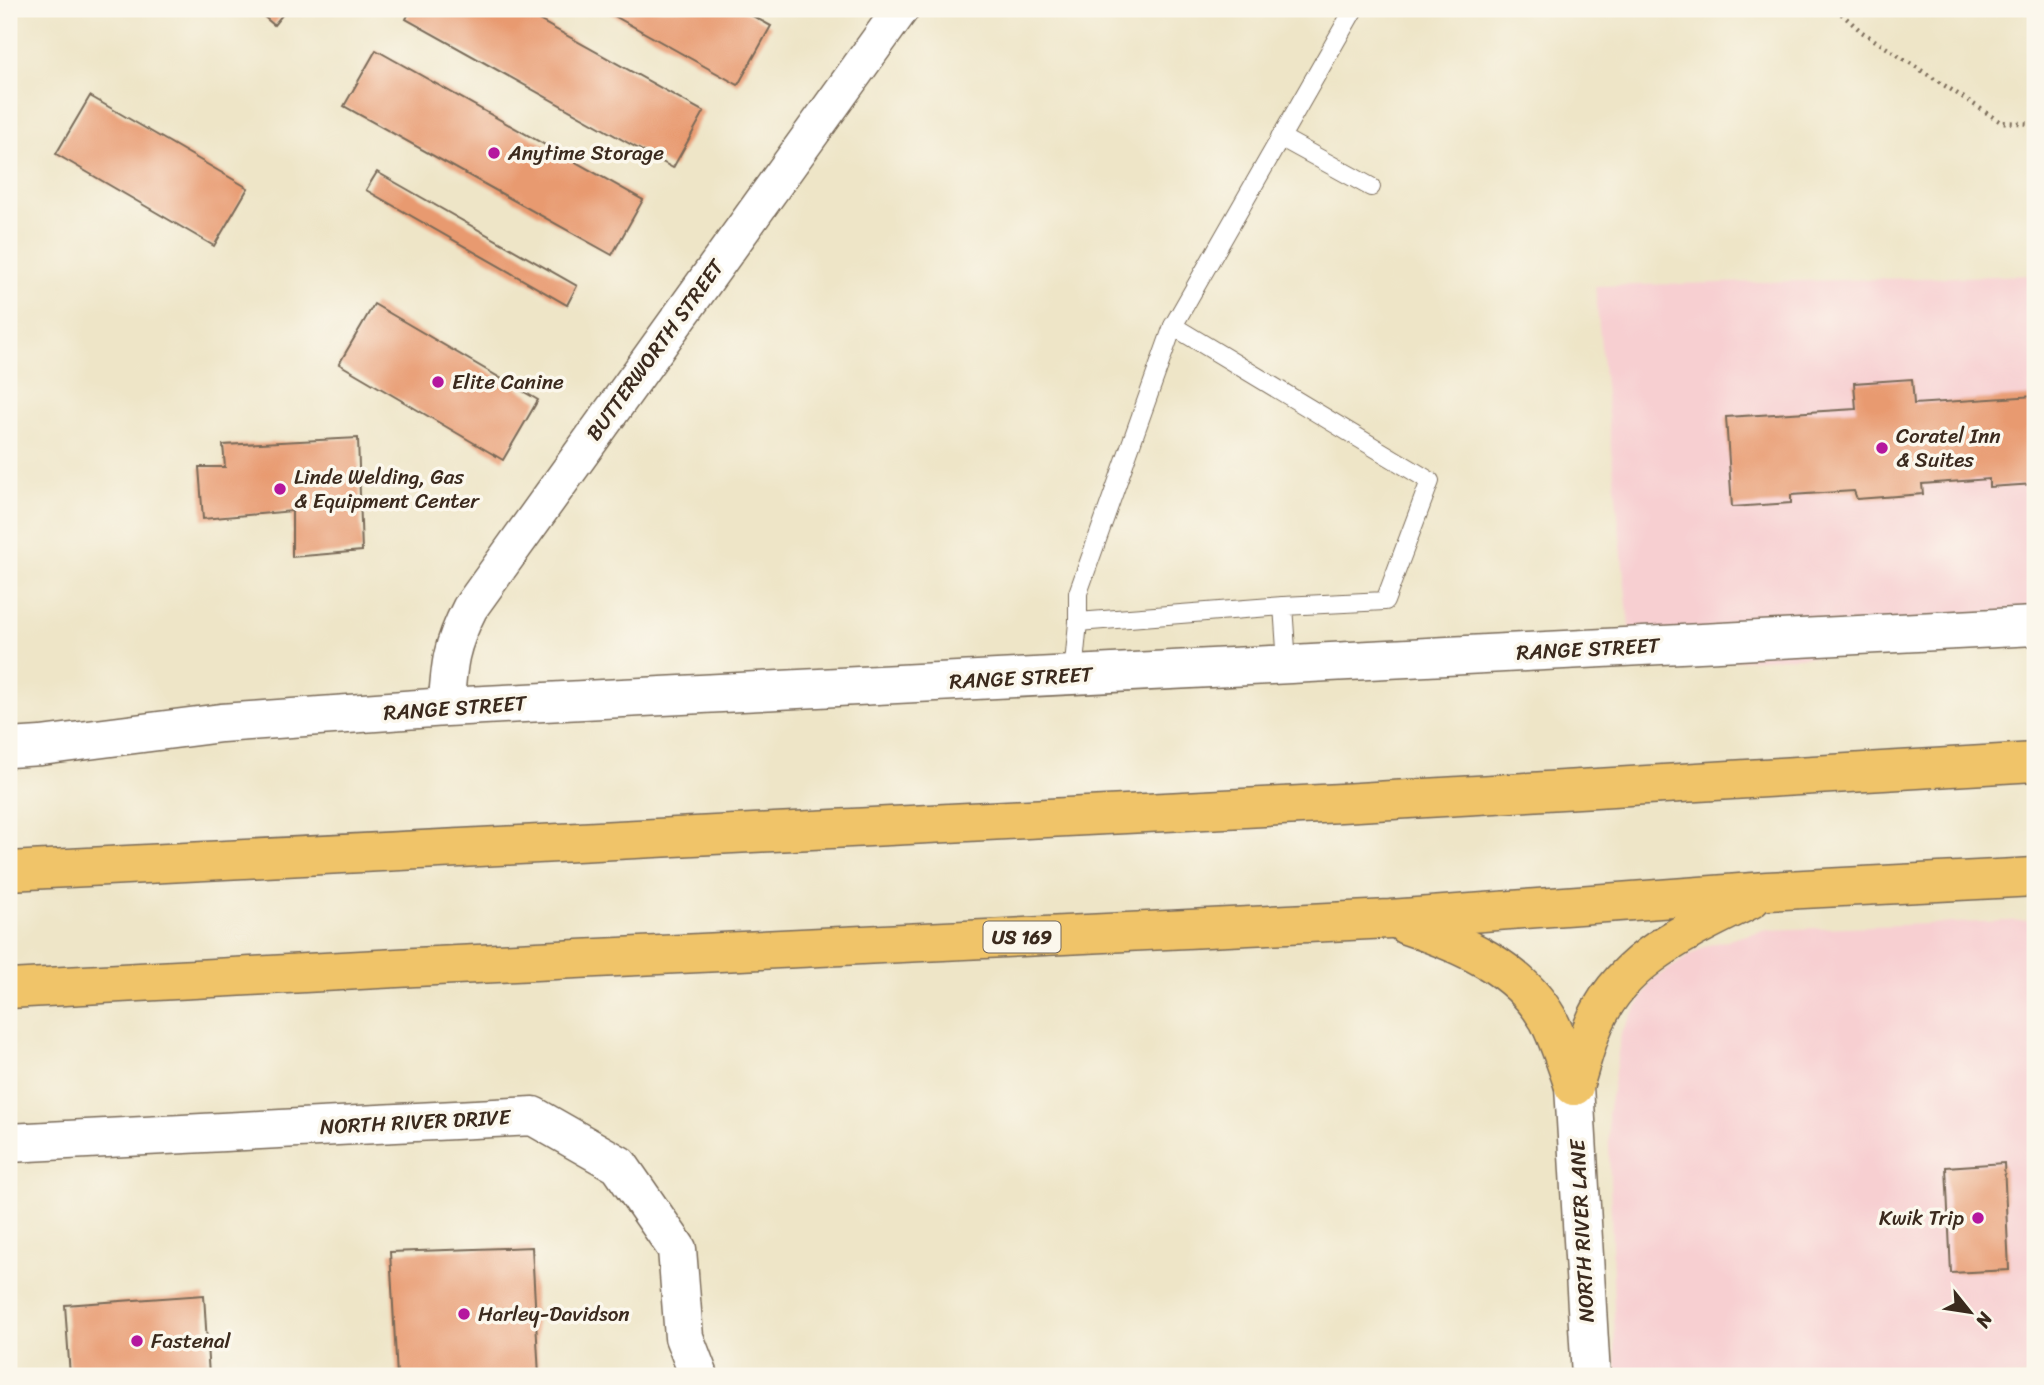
<svg xmlns="http://www.w3.org/2000/svg" width="2044" height="1385" font-family="Sriracha,sans-serif">
  <style>
    .built { fill: #f7cfd1 }
    .building { fill: #e89a70 }
    .lines { fill: none; stroke-linecap: round; stroke-linejoin: round }
    .service-casing { stroke: #7a6b59; stroke-width: 20 }
    .minor-casing { stroke: #7a6b59; stroke-width: 38 }
    .tertiary-casing { stroke: #7a6b59; stroke-width: 41 }
    .trunk-casing { stroke: #7a6b59; stroke-width: 41 }
    .path { stroke: #7a6b59; stroke-width: 4.5; stroke-dasharray: 2 5; stroke-linecap: butt }
    .service { stroke: #fff; stroke-width: 18 }
    .minor { stroke: #fff; stroke-width: 35 }
    .tertiary { stroke: #fff; stroke-width: 38 }
    .trunk { stroke: #f0c469; stroke-width: 38 }
    .poi-dot { fill: #b5179e; stroke: #fbf7ec; stroke-width: 2.5 }
    .labels { text-anchor: middle; dominant-baseline: central; stroke-width: 7; stroke-linejoin: round; paint-order: stroke }
    .shield { fill: #fbf7ec; stroke: #75685c; stroke-width: 2 }
    .shield-label { font-size: 19px; font-weight: bold; fill: #3b2a1e }
    .poi-label { font-size: 21px; fill: #3b2a1e; stroke: #fbf7ec; text-anchor: start }
    .street-label { font-size: 21px; fill: #3b2a1e; stroke: #fbf7ec }
  </style>
  <rect width="100%" height="100%" fill="#fbf7ec"/>
  <filter id="ink" filterUnits="userSpaceOnUse"><feTurbulence type="fractalNoise" baseFrequency=".0143" numOctaves="2"/><feDisplacementMap in="SourceGraphic" scale="14" xChannelSelector="R" yChannelSelector="G"/><feConvolveMatrix kernelMatrix="1 2 1 2 8 2 1 2 1" color-interpolation-filters="sRGB"/></filter>
  <filter id="wash" filterUnits="userSpaceOnUse"><feTurbulence type="fractalNoise" baseFrequency=".00686" numOctaves="4" result="noise"/><feDisplacementMap in="SourceGraphic" scale="28" xChannelSelector="R" yChannelSelector="G"/><feGaussianBlur stdDeviation="1.57" result="paint"/><feColorMatrix in="noise" values="0 0 0 0 0 0 0 0 0 0 0 0 0 0 0 0 0 1.4 0 .05"/><feComposite in="paint" operator="in"/></filter>
  <g filter="url(#wash)">
    <rect width="100%" height="100%" fill="#eee5c7"/>
    <g class="built">
      <path d="M2035,275V644L1633,666L1595,286Z"/>
      <path d="M2035,920V1376H1616L1608,1115L1621,1034L1653,979L1705,946L1765,930Z"/>
    </g>
    <g id="blocks">
      <g class="building">
        <path d="M255,9H287L274,25Z"/>
        <path d="M411,9H519L704,112L673,168L406,19Z"/>
        <path d="M602,9H740L771,26L738,85Z"/>
        <path d="M376,50L643,200L612,255L344,106Z"/>
        <path d="M90,96L248,188L214,246L56,154Z"/>
        <path d="M377,172L577,286L567,305L366,190Z"/>
        <path d="M374,304L538,400L503,460L339,364Z"/>
        <path d="M1912,379L1914,404L2035,396V484L1989,487V479L1922,484L1923,494L1857,499L1854,491L1791,495V503L1732,507L1726,417L1856,409L1854,383Z"/>
        <path d="M358,438L362,551L292,557V511L203,519L199,467H225L223,445Z"/>
        <path d="M2004,1163L2009,1270L1951,1273L1946,1167Z"/>
        <path d="M532,1247L539,1376H397L390,1252Z"/>
        <path d="M204,1295L209,1376H70L65,1305Z"/>
      </g>
    </g>
  </g>
  <g filter="url(#ink)">
    <use href="#blocks" fill-opacity="0" stroke="#7a6b59" stroke-width="2"/>
    <g class="lines">
      <g class="service-casing">
        <g id="service">
          <path d="M1280,137L1371,187"/>
          <path d="M1173,326L1078,593V622L1283,606"/>
          <path d="M1287,664L1283,606L1385,601L1430,481L1173,326L1354,9"/>
          <path d="M1073,675L1078,622"/>
        </g>
      </g>
      <g class="minor-casing">
        <path id="minor" d="M446,707C449,664 450,647 470,608L901,9"/>
      </g>
      <g class="tertiary-casing">
        <g id="tertiary">
          <path d="M9,748L41,746L221,723L446,707L2035,626"/>
          <path d="M1574,1086L1591,1376"/>
          <path d="M9,1143L533,1116L619,1165L677,1249L684,1337L699,1376"/>
        </g>
      </g>
      <g class="trunk-casing">
        <g id="trunk">
          <path d="M9,871L1341,803L2035,762"/>
          <path d="M1406,925C1460,943 1518,967 1548,1019C1559,1040 1566,1064 1574,1086"/>
          <path d="M9,989L415,967L1390,919L1767,891L2035,877"/>
          <path d="M1574,1086C1580,1067 1585,1047 1592,1029C1619,959 1690,930 1751,899"/>
        </g>
      </g>
      <path class="path" d="M1836,9L1862,32L2001,122L2035,124"/>
      <use href="#service" class="service"/>
      <use href="#minor" class="minor"/>
      <use href="#tertiary" class="tertiary"/>
      <use href="#trunk" class="trunk"/>
    </g>
  </g>
  <g class="poi-dot">
    <circle cx="494" cy="153" r="7"/>
    <circle cx="438" cy="382" r="7"/>
    <circle cx="1882" cy="448" r="7"/>
    <circle cx="280" cy="489" r="7"/>
    <circle cx="1978" cy="1218" r="7"/>
    <circle cx="464" cy="1314" r="7"/>
    <circle cx="137" cy="1341" r="7"/>
  </g>
  <g class="labels">
    <rect class="shield" x="983.5" y="921.5" width="77" height="31" rx="5"/>
    <g class="shield-label">
      <text x="1022" y="937">US 169</text>
    </g>
    <g class="poi-label">
      <text x="508" y="153">Anytime Storage</text>
      <text x="452" y="382">Elite Canine</text>
      <text x="1896" y="436">Coratel Inn<tspan x="1896" dy="24">&amp; Suites</tspan></text>
      <text x="294" y="477">Linde Welding, Gas<tspan x="294" dy="24">&amp; Equipment Center</tspan></text>
      <text x="1964" y="1218" text-anchor="end">Kwik Trip</text>
      <text x="478" y="1314">Harley-Davidson</text>
      <text x="151" y="1341">Fastenal</text>
    </g>
    <g class="street-label">
      <text transform="translate(655 350) rotate(-54)">BUTTERWORTH STREET</text>
      <text transform="translate(1588 649) rotate(-3)">RANGE STREET</text>
      <text transform="translate(1021 678) rotate(-3)">RANGE STREET</text>
      <text transform="translate(455 708) rotate(-4)">RANGE STREET</text>
      <text transform="translate(415 1122) rotate(-3)">NORTH RIVER DRIVE</text>
      <text transform="translate(1582 1231) rotate(-93)">NORTH RIVER LANE</text>
    </g>
  </g>
  <rect width="2044" height="1385" fill="none" stroke="#fbf7ec" stroke-width="35"/>
  <g transform="translate(1970 1312) rotate(120)" stroke="#fbf7ec" stroke-width="5" paint-order="stroke">
  <path d="M0-5L12 26L0 18L-12 26Z" fill="#3b2a1e"/>
  <text y="-10" font-size="19" font-weight="bold" text-anchor="middle" fill="#3b2a1e">N</text>
  </g>
</svg>
